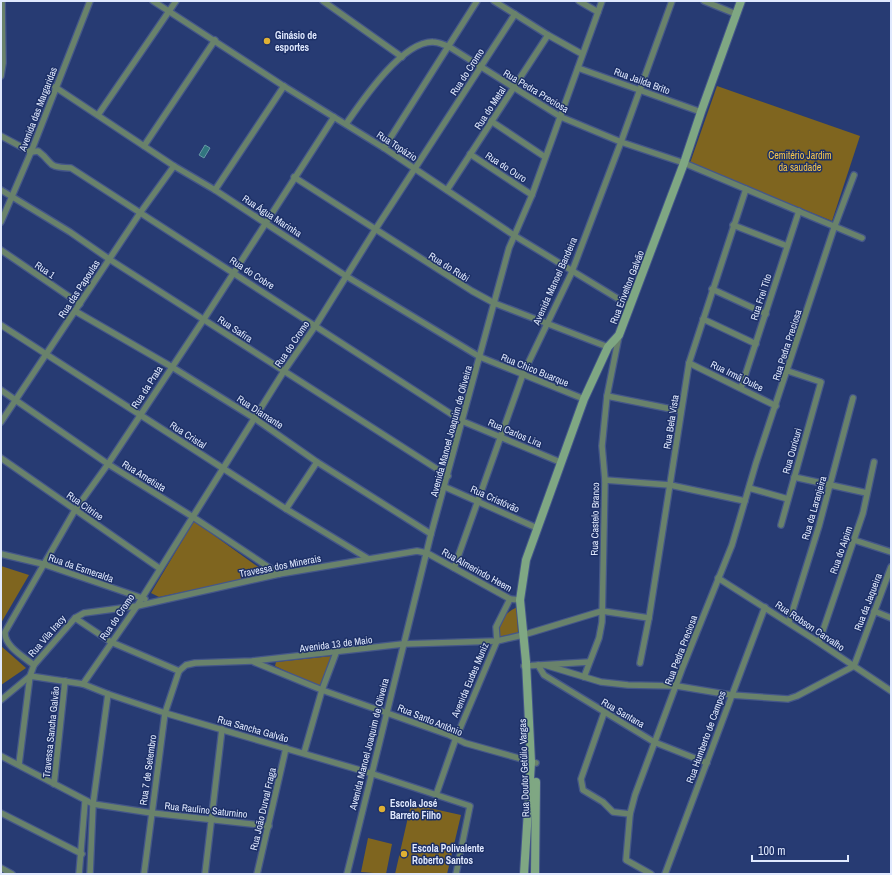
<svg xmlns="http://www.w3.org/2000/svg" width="892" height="875" font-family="'Archivo Narrow',sans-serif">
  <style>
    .green { fill: #7f651f }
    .water { fill: #31757f; stroke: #6698a5 }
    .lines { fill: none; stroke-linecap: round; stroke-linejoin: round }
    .street-casing { stroke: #455789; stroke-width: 8 }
    .secondary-casing { stroke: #455789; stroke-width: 10 }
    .street { stroke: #69826b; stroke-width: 5.5 }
    .secondary { stroke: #7fa783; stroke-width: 8 }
    .poi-dot { fill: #dfb034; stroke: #1d3067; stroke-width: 1.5 }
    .labels { text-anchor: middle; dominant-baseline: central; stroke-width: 3; stroke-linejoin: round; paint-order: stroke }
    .poi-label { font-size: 10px; font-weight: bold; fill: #e0e9fe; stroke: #1d3067; text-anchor: start }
    .street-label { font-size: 10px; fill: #e0e9fe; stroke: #1d3067 }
    .park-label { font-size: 10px; fill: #f6c64b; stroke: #1d3067 }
  </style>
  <rect width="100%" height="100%" fill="#273b73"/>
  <g class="green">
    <path d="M717,86L860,136L832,221L690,163Z"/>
    <path d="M194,521L268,574L159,597L151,593Z"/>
    <path d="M1,566L29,575L1,623Z"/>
    <path d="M517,607L518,633L498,637C498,621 504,614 517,607Z"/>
    <path d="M1,646L26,668L1,685Z"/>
    <path d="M332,656L320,687L275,666L276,662Z"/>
    <path d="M411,804L461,815L447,874H395Z"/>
    <path d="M368,838L392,844L386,874L361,872Z"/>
  </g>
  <path class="water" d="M205,145L210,148L204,158L199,155Z"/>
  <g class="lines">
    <g class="street-casing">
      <g id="street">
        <path d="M153,1L282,85L384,148L515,236L630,306"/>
        <path d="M323,1L402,57"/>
        <path d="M494,1L548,35L582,54"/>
        <path d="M579,1L598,12"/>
        <path d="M704,1L736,14"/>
        <path d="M578,68L701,112"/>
        <path d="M1,76L3,63L2,1"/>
        <path d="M55,87L174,166L215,190L346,276L480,357L584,399"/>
        <path d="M98,115L176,1"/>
        <path d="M491,121L545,157"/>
        <path d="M346,124C362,101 402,41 433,42C438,42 444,45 448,46L561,117L621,142L684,163L862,238"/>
        <path d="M1,136L31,152L38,151C55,164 45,167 71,168L462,421L560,462"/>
        <path d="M144,146L215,40"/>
        <path d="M384,148L477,1"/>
        <path d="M470,154L532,195"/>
        <path d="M294,177L472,291L494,303L608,347"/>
        <path d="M1,190L70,232L109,259L448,476"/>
        <path d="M215,190L284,86"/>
        <path d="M447,190L548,35"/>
        <path d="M1,222L31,152L90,1"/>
        <path d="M733,225L787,246"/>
        <path d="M1,250L80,304"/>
        <path d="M712,289L766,314"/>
        <path d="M75,311L172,367L254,418L317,462L431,534"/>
        <path d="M703,319L756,344"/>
        <path d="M1,325L286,509L367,558"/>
        <path d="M689,363L776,406"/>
        <path d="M741,388L799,211"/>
        <path d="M1,390L108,464L193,517L279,574"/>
        <path d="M607,396L681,411"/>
        <path d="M1,422L140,213L174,166"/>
        <path d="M1,458L159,568"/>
        <path d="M794,477L867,493"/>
        <path d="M605,480L670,485L745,501"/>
        <path d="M445,487L537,528"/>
        <path d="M749,488L788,499"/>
        <path d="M286,509L317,462"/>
        <path d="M781,525L821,382L788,371"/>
        <path d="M854,540L891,552"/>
        <path d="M1,554L43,564L145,599"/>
        <path d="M454,568L523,374L571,274L621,142L672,1"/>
        <path d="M718,578L812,638L891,691"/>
        <path d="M874,611L891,618"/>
        <path d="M75,618L111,642L179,671"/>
        <path d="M789,622L819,526L853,398"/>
        <path d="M819,642L863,513L874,462"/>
        <path d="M254,662L322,690L449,735L465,743L536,763"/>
        <path d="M640,663L649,618L689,363L746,189"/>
        <path d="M34,665C24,657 4,646 5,632L75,510L108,464L204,319L334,117"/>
        <path d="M538,665L544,675L654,742L707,763"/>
        <path d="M545,665L601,682L628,685L677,686L731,695L788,699L797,696L854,666L891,567"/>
        <path d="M524,666L589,662"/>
        <path d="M179,671L186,665L195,663L252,661L403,644L497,641L523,635L602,611L649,618"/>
        <path d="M584,677L599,638L602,622L605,480L602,446L607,396L619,336"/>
        <path d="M83,684L137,606L284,371L316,325L375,230L515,14"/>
        <path d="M1,700L30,676L34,665L75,618L84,613L137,606L279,574L417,551L427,553L510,599L520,600"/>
        <path d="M604,713L581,779L583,790L603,802L613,812L630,814"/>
        <path d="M304,753L322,690L336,653"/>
        <path d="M1,756L93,804L152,813L269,826"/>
        <path d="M19,764L30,676L83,684L108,694L165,713L370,773L470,806L456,874"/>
        <path d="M54,784L65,681"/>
        <path d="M436,795L456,738L497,641L496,627L510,599"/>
        <path d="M1,813L82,854"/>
        <path d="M1,868L12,874"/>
        <path d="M79,874L85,802"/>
        <path d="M90,874L93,804L108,694"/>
        <path d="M144,874L165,713L179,671"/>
        <path d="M205,874L222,729"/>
        <path d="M257,874L286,748"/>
        <path d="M347,874L431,534L509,248L532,195L602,1"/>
        <path d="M651,874L626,860L630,814L635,795L682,669L732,545L756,463L834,228L854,175"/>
        <path d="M665,874L765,607"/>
      </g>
    </g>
    <g class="secondary-casing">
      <g id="secondary">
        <path d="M524,874L531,762L526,662L520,600L526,560L584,399L608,347L619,335L630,306L684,163L701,112L741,1"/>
        <path d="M535,874L536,782"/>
      </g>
    </g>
    <use href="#street" class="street"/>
    <use href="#secondary" class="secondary"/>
  </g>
  <g class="poi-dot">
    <circle cx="267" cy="41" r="4"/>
    <circle cx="382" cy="809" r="4"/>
    <circle cx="404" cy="854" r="4"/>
  </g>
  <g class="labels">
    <g class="poi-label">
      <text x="275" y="35">Ginásio de<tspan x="275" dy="12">esportes</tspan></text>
      <text x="390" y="803">Escola José<tspan x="390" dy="12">Barreto Filho</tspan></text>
      <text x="412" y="848">Escola Polivalente<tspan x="412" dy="12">Roberto Santos</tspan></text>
    </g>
    <g class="street-label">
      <text transform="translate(467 72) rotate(-57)">Rua do Cromo</text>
      <text transform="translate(642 81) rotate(20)">Rua Jailda Brito</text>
      <text transform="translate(536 91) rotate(31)">Rua Pedra Preciosa</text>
      <text transform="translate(490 108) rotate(-57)">Rua do Metal</text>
      <text transform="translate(38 109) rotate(-69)">Avenida das Margaridas</text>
      <text transform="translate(397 146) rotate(33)">Rua Topázio</text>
      <text transform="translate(506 167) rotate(33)">Rua do Ouro</text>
      <text transform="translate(272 216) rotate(33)">Rua Água Marinha</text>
      <text transform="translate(449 267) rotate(32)">Rua do Rubi</text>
      <text transform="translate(45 270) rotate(34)">Rua 1</text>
      <text transform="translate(252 273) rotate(33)">Rua do Cobre</text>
      <text transform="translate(555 281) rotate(-66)">Avenida Manoel Bandeira</text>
      <text transform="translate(627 287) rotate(-69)">Rua Erivelton Galvão</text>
      <text transform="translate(79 289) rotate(-57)">Rua das Papoulas</text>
      <text transform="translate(761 297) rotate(-72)">Rua Frei Tito</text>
      <text transform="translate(235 329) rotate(33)">Rua Safira</text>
      <text transform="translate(292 344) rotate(-56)">Rua do Cromo</text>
      <text transform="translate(787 345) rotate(-72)">Rua Pedra Preciosa</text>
      <text transform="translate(535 370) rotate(22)">Rua Chico Buarque</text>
      <text transform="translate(737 376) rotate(26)">Rua Irmã Dulce</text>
      <text transform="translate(147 387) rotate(-57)">Rua da Prata</text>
      <text transform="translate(260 412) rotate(33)">Rua Diamante</text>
      <text transform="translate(671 422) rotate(-81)">Rua Bela Vista</text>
      <text transform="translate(451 431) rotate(-75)">Avenida Manoel Joaquim de Oliveira</text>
      <text transform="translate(515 433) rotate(23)">Rua Carlos Lira</text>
      <text transform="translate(188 435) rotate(33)">Rua Cristal</text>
      <text transform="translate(792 451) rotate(-74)">Rua Ouricuri</text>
      <text transform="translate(144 476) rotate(32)">Rua Ametista</text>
      <text transform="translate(495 499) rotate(24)">Rua Cristóvão</text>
      <text transform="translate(85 506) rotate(35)">Rua Citrine</text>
      <text transform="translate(814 508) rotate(-74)">Rua da Laranjeira</text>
      <text transform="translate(595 519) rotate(-89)">Rua Castelo Branco</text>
      <text transform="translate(841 550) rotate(-71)">Rua do Aipim</text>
      <text transform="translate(280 566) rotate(-11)">Travessa dos Minerais</text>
      <text transform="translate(81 568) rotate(19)">Rua da Esmeralda</text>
      <text transform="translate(477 570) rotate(29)">Rua Almerindo Heem</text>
      <text transform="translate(868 602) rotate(-69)">Rua da Jaqueira</text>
      <text transform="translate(117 617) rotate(-56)">Rua do Cromo</text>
      <text transform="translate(810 626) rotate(34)">Rua Robson Carvalho</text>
      <text transform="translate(47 636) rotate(-49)">Rua Vila Iracy</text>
      <text transform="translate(336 644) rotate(-7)">Avenida 13 de Maio</text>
      <text transform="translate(681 650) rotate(-69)">Rua Pedra Preciosa</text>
      <text transform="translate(470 680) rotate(-67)">Avenida Eudes Muniz</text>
      <text transform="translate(623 713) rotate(30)">Rua Santana</text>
      <text transform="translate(430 720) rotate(22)">Rua Santo Antônio</text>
      <text transform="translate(253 729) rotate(16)">Rua Sancha Galvão</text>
      <text transform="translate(51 732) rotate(-84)">Travessa Sancha Galvão</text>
      <text transform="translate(706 737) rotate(-70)">Rua Humberto de Campos</text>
      <text transform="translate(369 744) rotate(-76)">Avenida Manoel Joaquim de Oliveira</text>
      <text transform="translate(524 768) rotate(-92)">Rua Doutor Getúlio Vargas</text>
      <text transform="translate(148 770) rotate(-82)">Rua 7 de Setembro</text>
      <text transform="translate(263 809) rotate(-77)">Rua João Durval Fraga</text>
      <text transform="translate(206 810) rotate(6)">Rua Raulino Saturnino</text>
    </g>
    <g class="park-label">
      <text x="800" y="155">Cemitério Jardim<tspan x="800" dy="12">da saudade</tspan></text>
    </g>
  </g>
  <rect width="892" height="875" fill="none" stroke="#e0e9fe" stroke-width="4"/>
  <path d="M752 855v6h96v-6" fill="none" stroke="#e0e9fe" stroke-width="2"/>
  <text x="758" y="855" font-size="12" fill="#e0e9fe" stroke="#1d3067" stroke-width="3" paint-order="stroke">100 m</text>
</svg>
